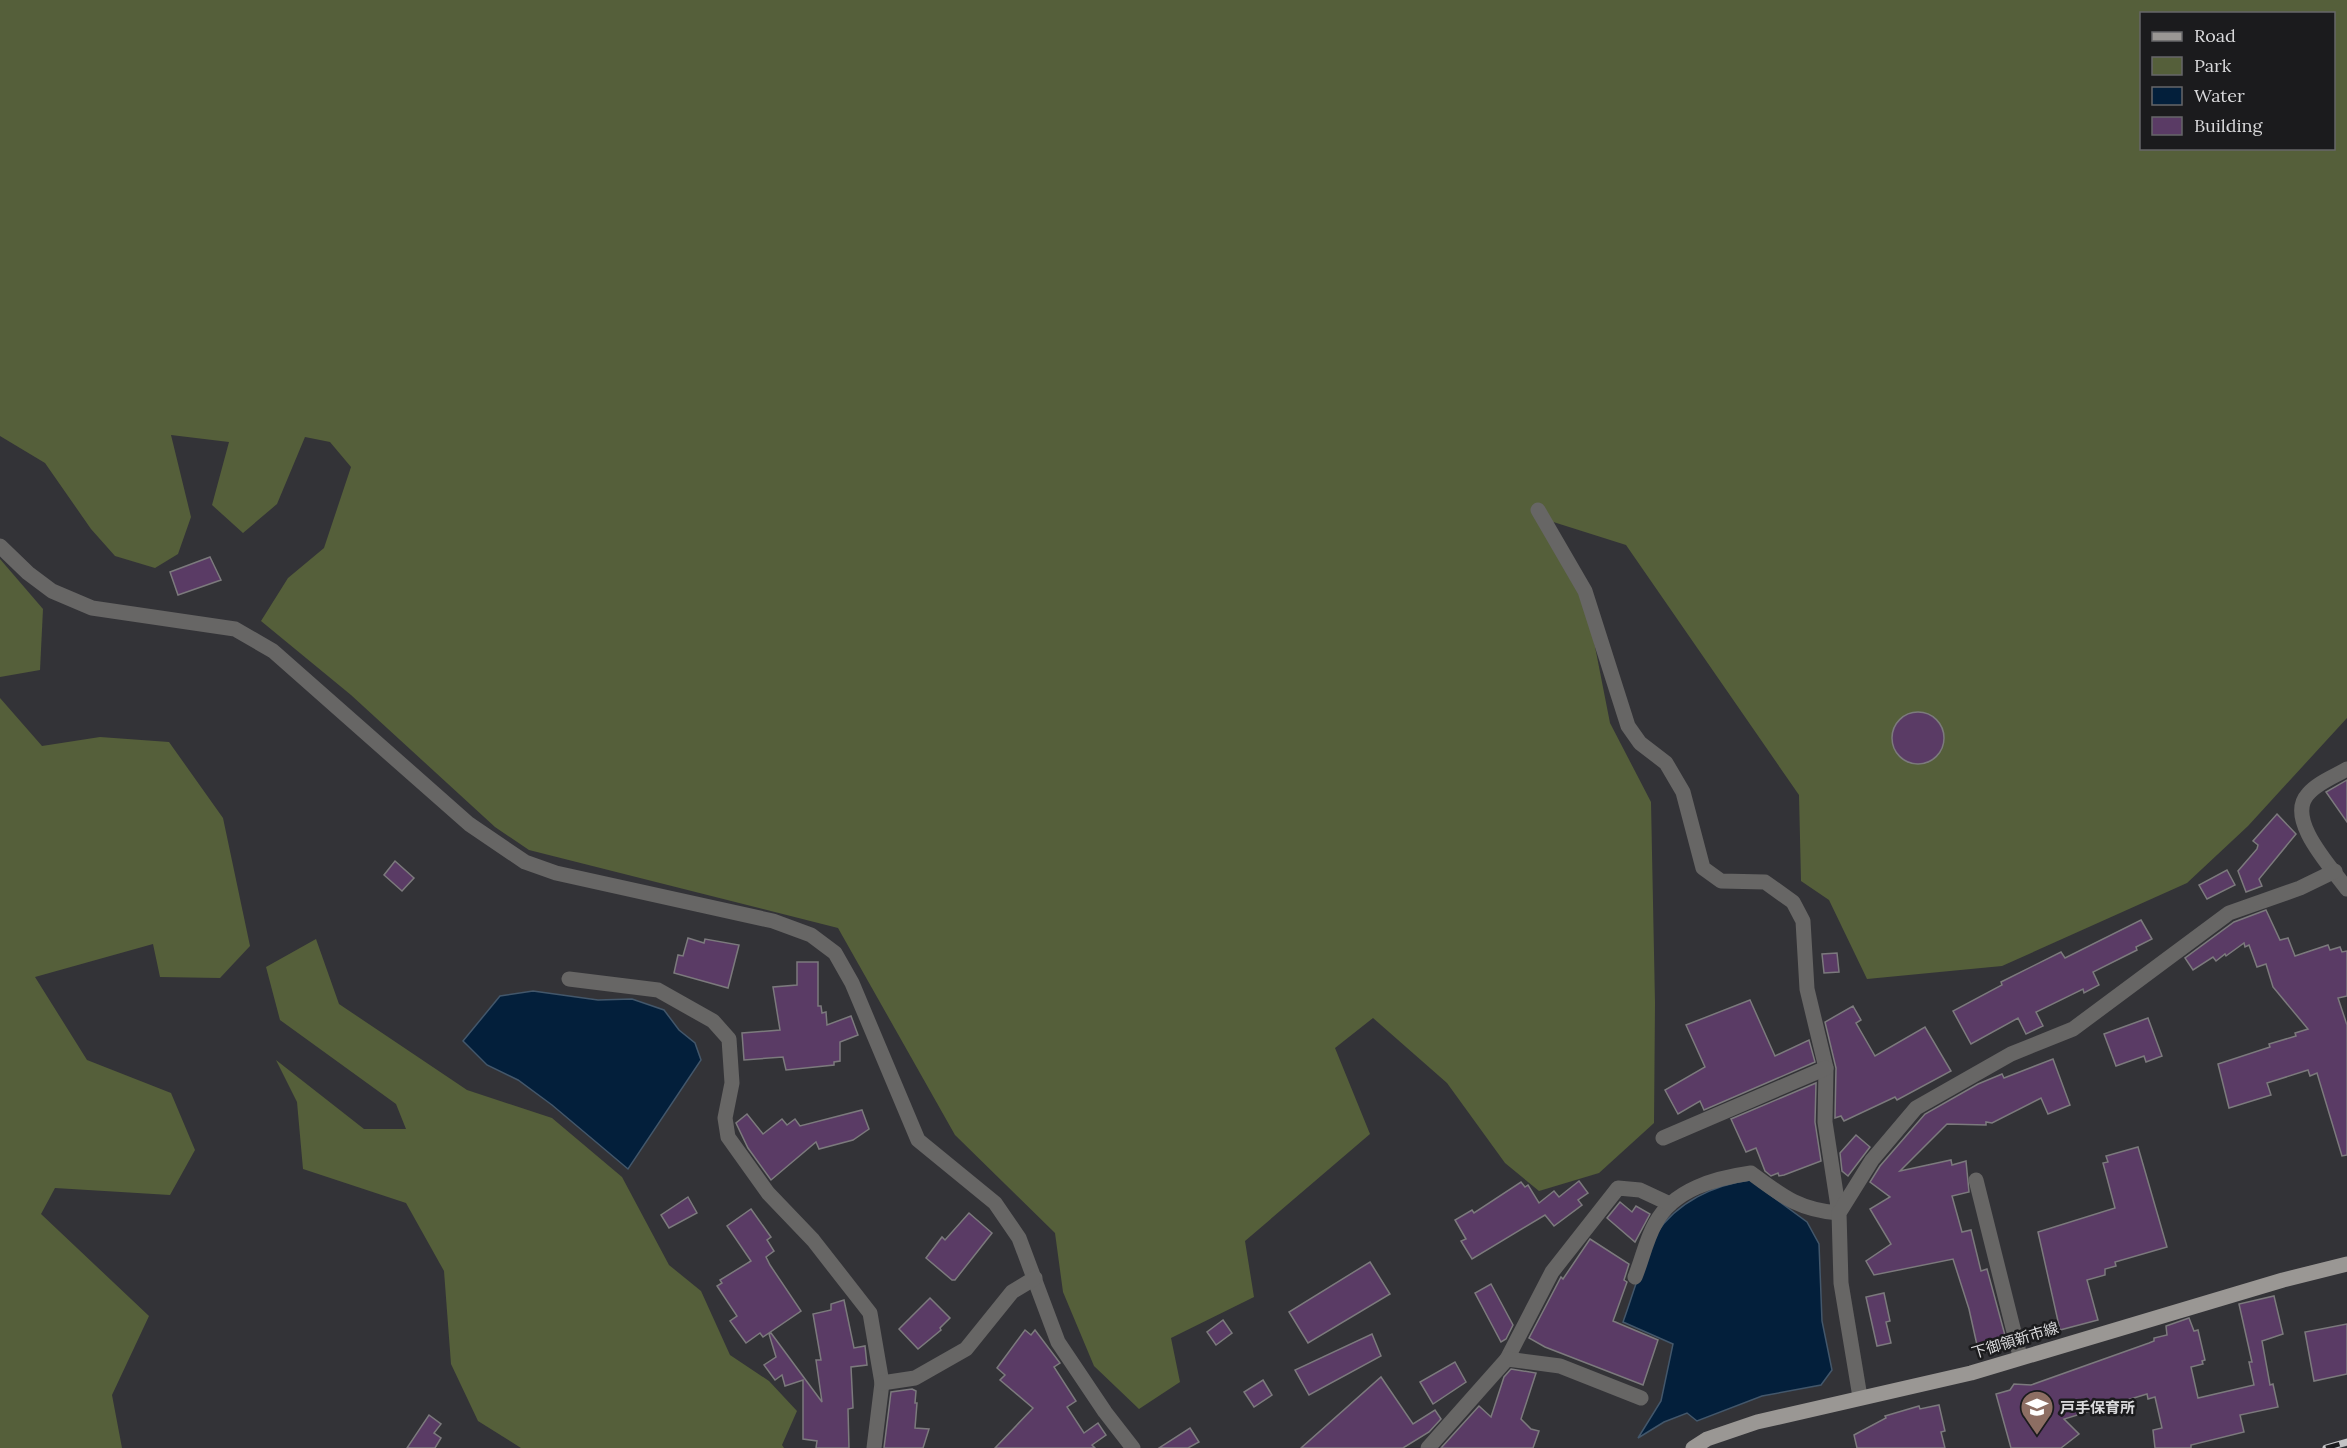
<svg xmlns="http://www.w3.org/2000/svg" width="2347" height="1448" font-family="Lora,'Noto Sans JP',serif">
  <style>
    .green { fill: #555f3a; fill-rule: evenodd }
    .water { fill: #031f3b; stroke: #43576b; stroke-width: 1.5 }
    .building { fill: #5a3b65; stroke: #7c7a7d; stroke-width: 1.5 }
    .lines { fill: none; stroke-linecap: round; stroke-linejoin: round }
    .minor { stroke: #676665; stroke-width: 15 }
    .major { stroke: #9a9794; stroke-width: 15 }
    .rail-casing { stroke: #c3c3c5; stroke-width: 7 }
    .rail { stroke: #1b1b1d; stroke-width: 4.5; stroke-dasharray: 14; stroke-linecap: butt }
    .labels { text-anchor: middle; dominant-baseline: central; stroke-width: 5; stroke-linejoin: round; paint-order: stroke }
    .street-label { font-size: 15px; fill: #d9d9db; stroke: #1b1b1d }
    .poi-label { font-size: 15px; font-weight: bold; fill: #d9d9db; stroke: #1b1b1d; text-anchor: start }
  </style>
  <rect width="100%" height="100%" fill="#333337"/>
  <g class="green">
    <path d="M0,0H2347V718L2248,826L2187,883L2002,966L1867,979L1829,900L1801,881L1799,795L1626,545L1547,520L1589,616L1610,723L1651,802L1655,1003L1654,1123L1599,1173L1539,1191L1505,1163L1447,1083L1373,1018L1335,1048L1370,1134L1245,1241L1254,1297L1171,1338L1180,1382L1139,1409L1094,1366L1063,1292L1055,1233L955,1135L838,928L529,850L495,827L351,695L261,621L288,578L324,548L351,467L330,442L305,437L277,504L243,533L212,505L229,442L171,435L191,517L178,554L155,568L115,556L91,529L45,463L0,436ZM2142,14H2334V148H2142Z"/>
    <path d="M0,559L43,609L40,670L0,677Z"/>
    <path d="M0,698L42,746L100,737L169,742L223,818L250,946L220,978L160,977L153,944L35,977L87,1060L171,1093L195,1150L170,1195L55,1188L41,1214L149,1316L112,1395L122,1448H0Z"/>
    <path d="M316,939L339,1004L467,1090L552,1118L622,1177L669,1265L701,1291L730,1355L769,1381L797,1411L782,1445L784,1448H521L478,1421L451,1364L444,1271L406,1203L303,1169L297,1102L276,1060L364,1129H406L396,1104L280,1020L266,967Z"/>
  </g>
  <g class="water">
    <path d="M533,991L598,1000L632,999L664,1010L679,1030L695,1043L701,1060L628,1169L552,1105L518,1080L487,1065L463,1041L500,996Z"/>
    <path d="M1750,1180L1807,1222L1819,1244L1822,1321L1832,1370L1821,1385L1762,1396L1697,1421L1687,1413L1664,1422L1638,1438L1661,1401L1673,1344L1623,1322C1632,1298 1644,1254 1656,1234C1677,1202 1714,1185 1750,1180Z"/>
  </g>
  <g class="building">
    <path d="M210,557L221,580L178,595L170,572Z"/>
    <circle cx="1918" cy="738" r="26"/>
    <path d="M2347,780V822L2326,792Z"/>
    <path d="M2277,814L2296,834L2259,879L2262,886L2246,892L2238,871L2257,849L2258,845L2253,841Z"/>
    <path d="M395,861L414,878L402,891L384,875Z"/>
    <path d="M2227,870L2235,885L2207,899L2199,885Z"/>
    <path d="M2266,910L2280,940L2288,938L2295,956L2328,945L2330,950L2340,947L2342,952L2347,951V996L2338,998L2347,1025V1155L2342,1156L2317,1073L2310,1076L2308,1070L2267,1083L2271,1095L2229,1108L2218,1064L2270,1047L2269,1044L2296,1036L2295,1033L2308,1029L2273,987L2266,964L2257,967L2249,945L2245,947L2244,943L2226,956L2225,954L2216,961L2213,957L2193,970L2185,958L2234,922Z"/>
    <path d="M2141,920L2152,939L2136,947L2137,950L2093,972L2099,985L2084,993L2083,989L2036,1012L2043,1026L2026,1034L2018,1018L1971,1044L1953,1011L2002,985L2001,982L2061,952L2065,958Z"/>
    <path d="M688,938L704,943L705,939L739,945L728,988L674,973L678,955L683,956Z"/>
    <path d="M1837,953L1839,972L1824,973L1822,954Z"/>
    <path d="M797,962H818V1006H821L822,1013L826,1012L827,1025L851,1016L858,1035L840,1042V1061L834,1062V1065L786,1070L783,1057L744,1060L742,1033L780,1030L773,987L797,985Z"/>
    <path d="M1750,1000L1775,1056L1809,1040L1815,1062L1704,1110L1700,1101L1678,1114L1665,1090L1705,1067L1686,1025Z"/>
    <path d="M1853,1006L1861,1020L1856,1023L1875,1056L1925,1027L1951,1071L1897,1100L1895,1097L1844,1121L1841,1116L1835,1118L1836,1068L1825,1022Z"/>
    <path d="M2148,1018L2162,1056L2146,1062L2144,1056L2116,1066L2104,1034Z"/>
    <path d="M2053,1059L2070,1105L2048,1114L2041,1098L1992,1123L1986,1122V1125L1947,1124L1900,1171L1951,1160L1952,1165L1966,1161L1969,1192L1952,1196L1962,1232L1971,1230L1981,1271L1987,1269L2006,1339L2003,1340L2004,1347L1979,1354L1969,1309L1953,1259L1874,1275L1866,1261L1891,1244L1870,1209L1890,1197L1870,1182L1880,1166L1925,1114L1978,1084L2002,1074L2004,1078Z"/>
    <path d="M1816,1083L1815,1122L1821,1161L1784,1175L1779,1176L1778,1173L1771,1176L1765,1171L1756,1148L1746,1152L1731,1119Z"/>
    <path d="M862,1110L869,1129L853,1140L819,1149L816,1142L771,1180L748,1148L736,1123L747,1114L763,1134L782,1119L787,1125L795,1119L800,1126Z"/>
    <path d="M1856,1135L1870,1147L1848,1176L1842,1171L1840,1153Z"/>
    <path d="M2138,1147L2167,1247L2115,1262L2116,1266L2105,1269V1275L2087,1280L2098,1320L2060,1330L2038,1232L2115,1208L2103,1163L2108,1162L2106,1156Z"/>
    <path d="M1579,1181L1588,1193L1578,1200L1582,1205L1554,1226L1545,1215L1472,1259L1461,1241L1466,1239L1455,1220L1472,1210L1474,1213L1521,1182L1525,1187L1528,1185L1539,1203L1554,1191L1559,1197Z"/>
    <path d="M688,1197L697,1213L669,1228L661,1215Z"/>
    <path d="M1620,1202L1632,1212L1636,1206L1650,1214L1635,1242L1607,1218Z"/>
    <path d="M751,1209L771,1237L767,1240L774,1251L766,1257L770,1265L801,1311L763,1337L760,1333L746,1343L730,1321L737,1316L717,1286L722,1283L720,1280L751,1261L727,1226Z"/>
    <path d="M969,1213L992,1233L955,1280H952L926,1258L942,1237L945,1240Z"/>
    <path d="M1590,1239L1629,1264L1624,1280L1627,1282L1613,1321L1658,1340L1643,1385L1545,1347L1529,1338L1561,1277L1563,1279Z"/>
    <path d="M1370,1262L1390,1294L1308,1343L1289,1312Z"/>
    <path d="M1491,1284L1513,1325L1506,1339L1501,1342L1475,1293Z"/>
    <path d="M1884,1293L1890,1321L1886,1322L1891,1343L1877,1346L1866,1297Z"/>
    <path d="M2274,1296L2283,1334L2262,1341L2270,1385L2273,1384L2278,1407L2240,1415L2244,1432L2191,1445V1448H2155L2153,1430L2162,1428L2155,1397L2148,1399L2147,1394L2064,1419L2079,1434L2061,1448H2011L1996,1394L2010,1390L2014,1384L2031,1385L2149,1343L2154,1341V1338L2167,1335L2166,1326L2189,1318L2194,1331L2198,1330L2205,1360L2202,1361L2203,1364L2191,1367L2198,1398L2254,1385L2249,1362H2252L2239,1304Z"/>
    <path d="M930,1298L950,1318L940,1328L941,1330L918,1349L899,1329Z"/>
    <path d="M844,1300L854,1348L865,1346L867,1365L851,1367L853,1408L848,1409L849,1448H816L817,1441L803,1439V1380L785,1386L782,1375L775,1380L764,1365L776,1357L769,1334L771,1333L822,1402L816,1360H821L813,1314L831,1310V1304Z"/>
    <path d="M1223,1320L1232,1333L1216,1345L1207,1332Z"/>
    <path d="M2347,1324V1374L2314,1381L2305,1332Z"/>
    <path d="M1025,1330L1031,1335L1035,1330L1060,1363L1054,1367L1076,1401L1067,1407L1084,1433L1098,1423L1106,1435L1092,1445L1095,1448H995L1033,1408L1000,1380L1005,1375L997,1368Z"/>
    <path d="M1372,1334L1381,1356L1309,1395L1295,1370Z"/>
    <path d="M1455,1362L1466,1382L1433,1404L1420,1382Z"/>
    <path d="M1511,1369L1536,1373L1521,1419L1531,1429L1539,1431L1533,1448H1441L1479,1406L1491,1417L1504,1377Z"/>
    <path d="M1381,1377L1413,1424L1435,1410L1441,1419L1429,1432L1403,1448H1301Z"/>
    <path d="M1263,1380L1272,1395L1254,1407L1244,1392Z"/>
    <path d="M912,1389L916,1391L915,1403H917L915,1428L929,1429L923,1448H884L891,1392Z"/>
    <path d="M1939,1405L1945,1431L1941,1432L1945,1448H1857L1854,1435L1886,1418L1885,1416L1919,1406L1920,1409Z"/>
    <path d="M429,1415L441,1424L434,1433L441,1438L435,1448H407Z"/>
    <path d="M1190,1428L1199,1442L1188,1448H1159Z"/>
  </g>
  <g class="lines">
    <g class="minor">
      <path d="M1538,510L1585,591L1628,726L1640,743L1666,763L1683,792L1703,868L1721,881L1765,882L1793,902L1803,921L1807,989L1826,1068L1825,1122L1839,1213C1799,1210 1782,1196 1751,1173C1716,1178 1673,1189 1655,1224C1646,1240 1642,1260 1635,1277"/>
      <path d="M0,546L28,573L52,591L92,608L235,629L273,651L469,824L525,862L556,873L773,921L811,935L835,953L852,983L918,1140L995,1203L1019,1238L1058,1342L1105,1412L1133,1448"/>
      <path d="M2347,769C2335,776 2317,783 2308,794C2285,819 2331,867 2347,889"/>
      <path d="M569,979L658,990L713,1021L729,1039L732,1083L725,1118L728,1137L768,1193L813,1240L870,1313L882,1383L874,1448"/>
      <path d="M1663,1138L1826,1068"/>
      <path d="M1976,1180L2020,1356"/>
      <path d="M1507,1359L1552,1272L1618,1188L1640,1190L1670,1204"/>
      <path d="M882,1383L915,1378L966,1349L1012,1292L1035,1278"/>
      <path d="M1860,1397L1841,1283L1839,1213L1872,1160L1916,1108L2011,1054L2073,1029L2229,913L2300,888L2335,871"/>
      <path d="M1428,1448L1507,1359L1560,1366L1641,1398"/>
    </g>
    <path class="major" d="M1693,1448L1707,1439L1757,1422L1971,1373L2283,1280L2347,1264"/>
    <g class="rail-casing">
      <path id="rail" d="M2326,1448L2347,1442"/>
    </g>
    <use href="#rail" class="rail"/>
  </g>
  <defs>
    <g id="school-pin" transform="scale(1.725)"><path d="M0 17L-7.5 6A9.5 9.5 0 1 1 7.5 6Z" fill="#8d6e63" stroke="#1b1b1d"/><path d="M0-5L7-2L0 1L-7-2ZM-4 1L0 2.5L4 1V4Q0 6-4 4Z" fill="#fff"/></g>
  </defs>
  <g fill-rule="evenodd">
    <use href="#school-pin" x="2037" y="1407"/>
  </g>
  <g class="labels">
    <g class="street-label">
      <text transform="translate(2015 1340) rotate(-17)">下御領新市線</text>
    </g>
    <g class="poi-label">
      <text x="2060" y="1407">戸手保育所</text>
    </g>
  </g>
  <rect x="2140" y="12" width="195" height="138" fill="#1b1b1d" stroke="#676769" stroke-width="1.5"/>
  <rect x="2152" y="32" width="30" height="9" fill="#9a9794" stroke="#676769" stroke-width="1.5"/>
  <text x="2194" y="42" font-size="18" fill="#d9d9db">Road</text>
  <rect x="2152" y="57" width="30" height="18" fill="#555f3a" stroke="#676769" stroke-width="1.5"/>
  <text x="2194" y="72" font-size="18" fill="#d9d9db">Park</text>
  <rect x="2152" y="87" width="30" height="18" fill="#031f3b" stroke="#676769" stroke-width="1.5"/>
  <text x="2194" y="102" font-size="18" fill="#d9d9db">Water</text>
  <rect x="2152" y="117" width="30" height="18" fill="#5a3b65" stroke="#676769" stroke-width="1.5"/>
  <text x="2194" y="132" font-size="18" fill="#d9d9db">Building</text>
</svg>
